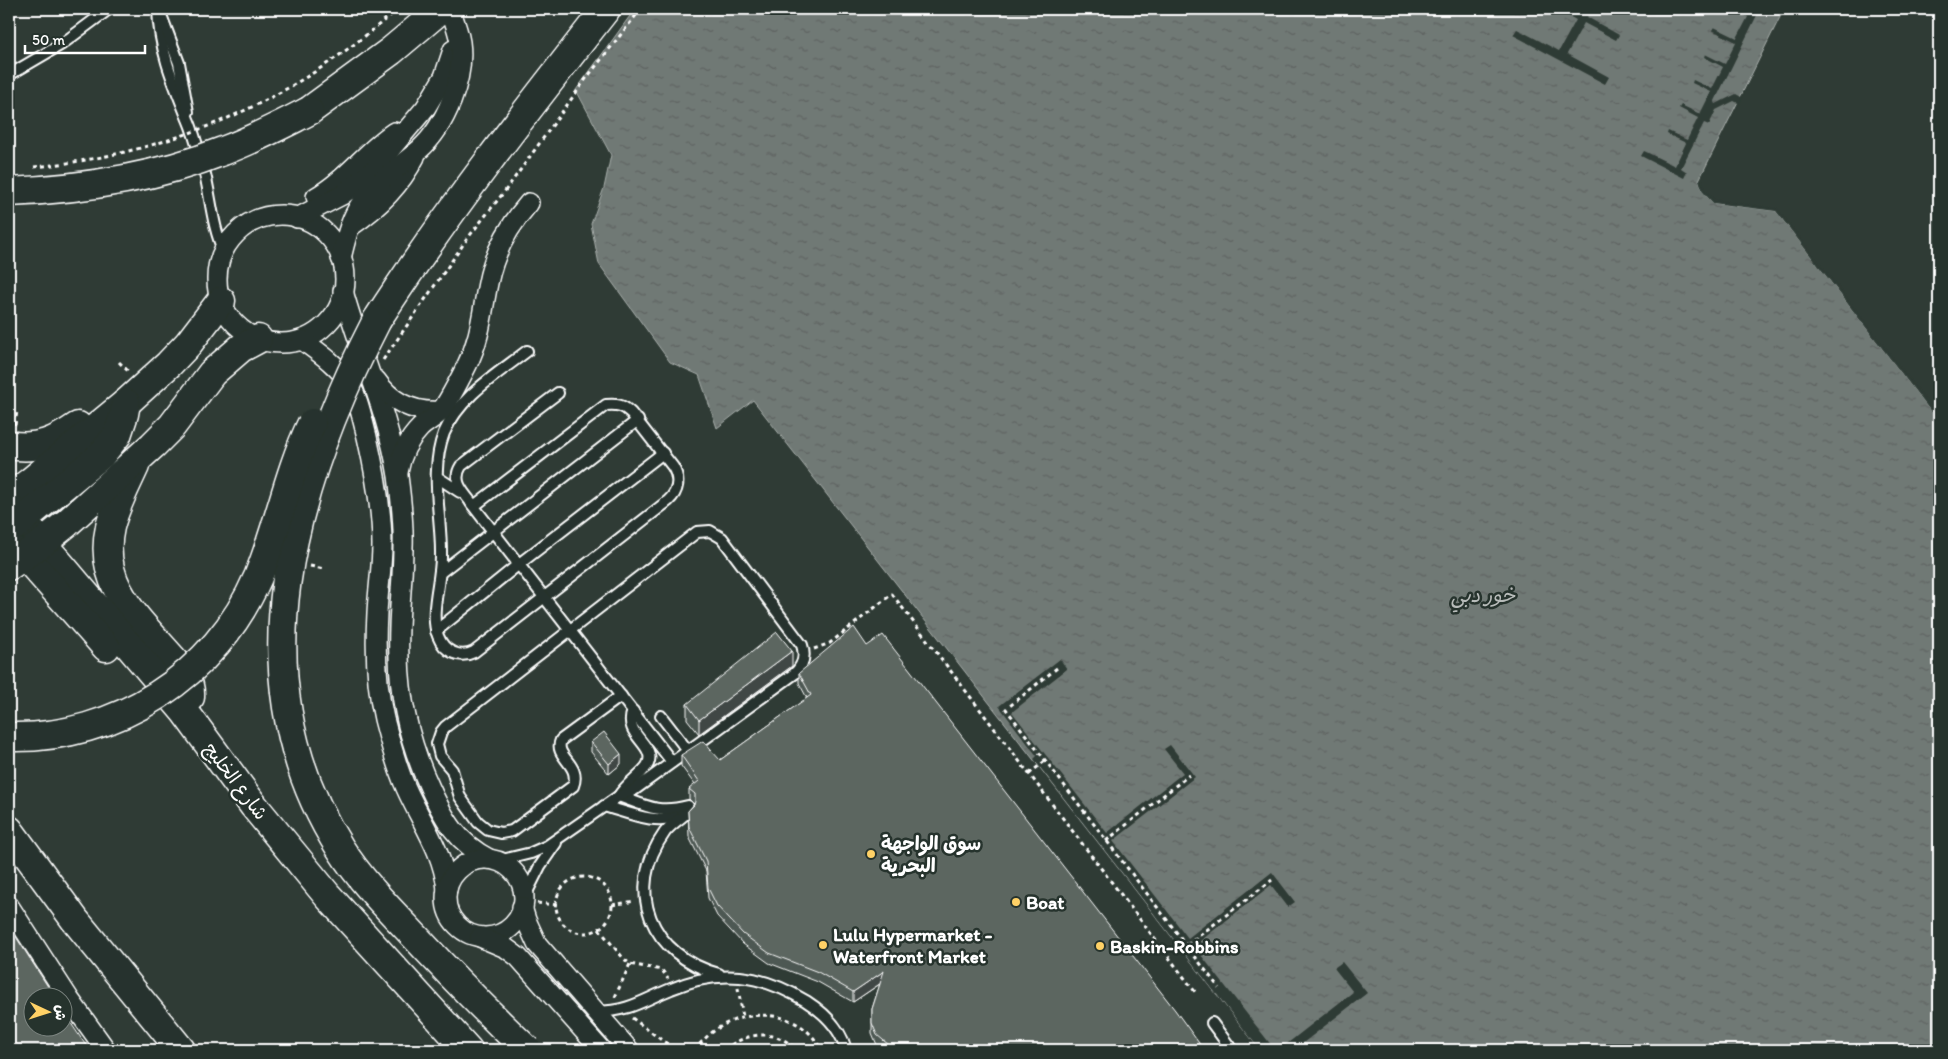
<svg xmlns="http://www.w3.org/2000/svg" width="1948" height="1059" font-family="Itim,'Playpen Sans Arabic',sans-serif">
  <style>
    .water { fill: url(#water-ripples); stroke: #a9afac }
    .pier { fill: #2f3b35 }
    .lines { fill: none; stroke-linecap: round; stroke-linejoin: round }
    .lane-casing { stroke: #fff; stroke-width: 14 }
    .street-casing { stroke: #fff; stroke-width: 22 }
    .primary-casing { stroke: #fff; stroke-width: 31 }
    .path { stroke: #fff; stroke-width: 3; stroke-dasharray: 4 4; stroke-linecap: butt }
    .lane { stroke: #26332d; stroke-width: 10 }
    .street { stroke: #26332d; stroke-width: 19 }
    .primary { stroke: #26332d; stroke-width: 28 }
    .primary-bridge-casing { stroke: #fff; stroke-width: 31; stroke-linecap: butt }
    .path-bridge { stroke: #fff; stroke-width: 3; stroke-dasharray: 4 4; stroke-linecap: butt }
    .primary-bridge { stroke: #26332d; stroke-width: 28 }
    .wall { fill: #4e5853; stroke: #fff }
    .shaded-wall { fill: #404744; stroke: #fff }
    .building { fill: #5b6661; stroke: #fff }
    .poi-dot { fill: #ffd166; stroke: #26332d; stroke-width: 2 }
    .labels { text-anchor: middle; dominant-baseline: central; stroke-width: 5; stroke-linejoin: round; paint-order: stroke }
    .street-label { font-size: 19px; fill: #fff; stroke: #26332d }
    .poi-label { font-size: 19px; font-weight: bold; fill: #fff; stroke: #26332d; text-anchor: start }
    .water-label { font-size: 20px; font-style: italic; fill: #b8bcba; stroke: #26332d }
  </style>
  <defs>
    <pattern id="water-ripples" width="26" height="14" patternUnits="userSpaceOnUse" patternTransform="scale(1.25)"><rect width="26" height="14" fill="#707975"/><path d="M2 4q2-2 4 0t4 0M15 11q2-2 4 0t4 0" fill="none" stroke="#5e6260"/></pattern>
  </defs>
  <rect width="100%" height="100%" fill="#2f3b35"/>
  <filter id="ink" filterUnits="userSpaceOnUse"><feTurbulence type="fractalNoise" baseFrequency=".02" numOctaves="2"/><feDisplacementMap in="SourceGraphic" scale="10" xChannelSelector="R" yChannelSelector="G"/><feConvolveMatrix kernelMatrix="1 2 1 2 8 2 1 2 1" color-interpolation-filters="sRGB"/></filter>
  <g filter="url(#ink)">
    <path class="water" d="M635,9H1784L1699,180L1703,192L1713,203L1776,211L1939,422V1050H1260L753,400L717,428L699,375L670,362L599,264L591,224L604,188L611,155L576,90Z"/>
    <g class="pier">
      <path d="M1556,9H1570L1579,14L1581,9H1591L1587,17L1619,35L1616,40L1584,23L1567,54L1609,77L1605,84L1513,35L1517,29L1559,51L1576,20Z"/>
      <path d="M1733,9H1741L1750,13L1752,9H1760L1714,103L1716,104L1736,94L1743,98L1740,104L1734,101L1716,110L1709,125L1704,123L1681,168L1687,172L1684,178L1641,156L1644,151L1675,166L1686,143L1667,134L1668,131L1687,140L1698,118L1679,108L1681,105L1700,114L1711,92L1692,83L1693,80L1712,89L1723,67L1704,57L1705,54L1725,64L1736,42L1712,30L1714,27L1737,38L1748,17Z"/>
      <path d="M1699,180H1702L1705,191L1714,200L1777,209L1939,418V422L1776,211L1713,203L1703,192Z"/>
      <path d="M1060,659L1067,669L1012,712L1107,833L1183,773L1164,749L1170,745L1195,777L1113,841L1188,938L1272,872L1295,902L1288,907L1271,885L1194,946L1275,1050H1260L1039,766L1034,759L1037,756L999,706Z"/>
      <path d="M1342,962L1367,993L1294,1050H1279L1353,992L1334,968Z"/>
    </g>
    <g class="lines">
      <g class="lane-casing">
        <g id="lane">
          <path d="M158,9C159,49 173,82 188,119C195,135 199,153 204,170C211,197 212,226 224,252"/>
          <path d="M161,15L179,63L188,112"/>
          <path d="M9,75L62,44L109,9"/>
          <path d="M527,351C496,375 460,396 444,433C429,472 442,516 441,557C441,582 429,613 438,636C444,652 460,659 474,652L668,501C679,491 680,479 673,467L631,413C623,405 617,404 606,405L474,506C464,493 451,482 461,466L558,393"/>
          <path d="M437,477L460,492"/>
          <path d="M471,503L672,762"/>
          <path d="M441,572L638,420"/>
          <path d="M436,631L519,564L663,453"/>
          <path d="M661,716L688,751"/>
          <path d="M619,796C626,783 644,773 648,764C657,745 622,735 633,711"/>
          <path d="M619,796C646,806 658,814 688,806"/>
          <path d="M604,806C629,813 656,826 681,815"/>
          <path d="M688,812C681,818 671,824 665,832C623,891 651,956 719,974"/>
          <path d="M498,861L531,853L547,846L619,796L634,790L794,674C803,666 806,657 802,645L722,538L710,531L697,532L445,727L441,732L437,744L440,756L452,770L460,797L478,822L488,830L501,833L512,831L573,786C582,764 553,757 561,740L621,696"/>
          <path d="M524,898L540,866L556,843"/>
          <path d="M596,1012C631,1011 641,1001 671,989C720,968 761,974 806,1001C823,1012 841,1029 846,1050"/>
          <path d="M1212,1023L1232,1050"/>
        </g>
      </g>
      <g class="street-casing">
        <g id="street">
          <path d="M316,197C346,180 366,151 394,132"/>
          <circle cx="281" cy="279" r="64"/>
          <path d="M297,218L342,195L373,170L426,107L444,77L453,50"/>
          <path d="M351,226C378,208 400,186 415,157"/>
          <path d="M341,258C346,238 350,219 362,202C378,180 399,167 419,150C446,126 465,78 460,42C458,30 454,20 450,9"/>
          <path d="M343,291C360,353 388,412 398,476C401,499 404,524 403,547C403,584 397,620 399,657C400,703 411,747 430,788C445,821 457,842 489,859"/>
          <path d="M302,340C318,352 335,363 347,380C358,395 362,418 367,437C375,472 382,509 382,545C382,568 378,591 377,613C375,649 376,685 384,719C390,742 396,766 406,788C421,822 443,851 447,889"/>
          <path d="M376,380C391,402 414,413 441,411"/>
          <path d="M398,472C401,455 408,440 420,428C426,422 435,418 441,411C449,401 461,377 467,365C481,337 482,312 488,283C494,252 508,227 529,203"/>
          <circle cx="485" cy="898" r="39"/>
          <path d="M9,906L70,1000L106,1050"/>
          <path d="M522,907L526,920L537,944L629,1050"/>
          <path d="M480,937L506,948L518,957L601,1050"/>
        </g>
      </g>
      <g class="primary-casing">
        <g id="primary">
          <path d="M309,111L391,51L441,9"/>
          <path d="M377,320C447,212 526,111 606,9"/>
          <path d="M9,445C38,450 55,442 78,426"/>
          <path d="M135,466C126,486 115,506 110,527C97,584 137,618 171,657C182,669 191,680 190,697"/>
          <path d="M9,498L30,482L126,403L169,364L188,344L221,301"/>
          <path d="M9,506L60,564L185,712L254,806L327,895L468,1050"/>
          <path d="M9,531L101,455L117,435L124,414L126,403"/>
          <path d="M9,548L25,556L106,647"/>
          <path d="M9,566L41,544L67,523L153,445L172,426L212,373L241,348L258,339"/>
          <path d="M9,830L75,920L181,1050"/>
        </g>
      </g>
      <g class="path">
        <path d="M119,362L129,372"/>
        <path d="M15,425L17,411"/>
        <path d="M310,566L324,569"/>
        <path d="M814,649L830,643L892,594L1196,993"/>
        <path d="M1057,668L1006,709L1219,988"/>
        <path d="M1029,774L1045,761"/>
        <path d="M1106,841L1189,775"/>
        <circle cx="584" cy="905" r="28"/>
        <path d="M537,903L557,905"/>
        <path d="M612,905L635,901"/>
        <path d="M599,929L624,959L630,964L662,970L668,979"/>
        <path d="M1187,945L1272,880"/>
        <path d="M738,988L743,1017"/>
        <path d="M615,997L630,964"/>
        <path d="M632,1018L663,1041L678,1050"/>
        <path d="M694,1050C702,1042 709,1033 720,1027C752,1007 803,1011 821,1050"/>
        <path d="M725,1050C745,1032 777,1028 796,1050"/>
      </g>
      <use href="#lane" class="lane"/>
      <use href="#street" class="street"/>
      <use href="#primary" class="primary"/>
      <g class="primary-bridge-casing">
        <g id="primary-bridge">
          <path d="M9,192C81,189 155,178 223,151C253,140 281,125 309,111"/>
          <path d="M377,320C292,485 233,679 340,848C359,878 383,903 407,928C446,970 486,1011 527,1050"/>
          <path d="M9,737C116,740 216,675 258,577C279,526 288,472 312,423"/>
        </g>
      </g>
      <g class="path-bridge">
        <path d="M34,167C128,158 222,129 303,79C337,59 368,34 398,9"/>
        <path d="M383,360L467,239L508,187L585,80L641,9"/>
      </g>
      <use href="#primary-bridge" class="primary-bridge"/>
    </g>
    <g class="wall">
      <path d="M867,646L1204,1050H883L877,1045L872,1033V1009L880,984L853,1002L818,982L769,963L743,944L717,916L708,898L706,871L689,837L688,811L694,804L689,799V789L695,785L681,766V755L720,760L807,698L799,683V673Z"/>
      <path d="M792,666L699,734L687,719V704Z"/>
      <path d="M591,742L621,764L609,774L591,752Z"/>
    </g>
    <g class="shaded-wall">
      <path d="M792,651V666L699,734V720Z"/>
      <path d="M621,754V764L609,774V764Z"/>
      <path d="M884,971V981L853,1002V992Z"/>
    </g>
    <g class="building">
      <path d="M854,627L867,646L883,635L1175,1010L1204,1050H895L877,1035L872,1023V1009L884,971L853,992L818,972L769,953L743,934L717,906L708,888L706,861L689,827L688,811L694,805L695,801V794L689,789L699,781L681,755L703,741L720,760L811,695L799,673Z"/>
      <path d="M777,632L792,651L699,720L687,704Z"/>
      <path d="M604,732L621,754L609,764L591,742Z"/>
      <path d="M9,926L54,996H32V1026H62V1010L89,1050H10L9,1048Z"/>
    </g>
  </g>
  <g class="poi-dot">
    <circle cx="871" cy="854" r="5"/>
    <circle cx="1016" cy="902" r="5"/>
    <circle cx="823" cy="945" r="5"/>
    <circle cx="1100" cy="946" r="5"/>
  </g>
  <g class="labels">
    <g class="street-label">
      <text transform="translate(236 781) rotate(53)">شارع الخليج</text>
    </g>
    <g class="poi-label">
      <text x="881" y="843">سوق الواجهة<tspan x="881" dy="22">البحرية</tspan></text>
      <text x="1026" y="902">Boat</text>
      <text x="833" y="934">Lulu Hypermarket -<tspan x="833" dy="22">Waterfront Market</tspan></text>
      <text x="1110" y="946">Baskin-Robbins</text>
    </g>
    <g class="water-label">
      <text x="1483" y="595">خور دبي</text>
    </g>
  </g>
  <rect width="1948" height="1059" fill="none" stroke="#26332d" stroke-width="30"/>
  <rect x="15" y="15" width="1918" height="1029" fill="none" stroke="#fff" stroke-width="2" filter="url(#ink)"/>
  <g transform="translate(48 1012) rotate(94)"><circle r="24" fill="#26332d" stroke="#7d8581"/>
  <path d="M0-4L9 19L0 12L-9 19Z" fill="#ffd166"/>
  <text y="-8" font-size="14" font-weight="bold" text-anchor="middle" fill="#ffffff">ش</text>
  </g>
  <path d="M25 45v8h120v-8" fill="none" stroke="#ffffff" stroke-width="2.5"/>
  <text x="32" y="45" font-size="15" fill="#ffffff" stroke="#26332d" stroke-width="4" paint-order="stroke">50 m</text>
</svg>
